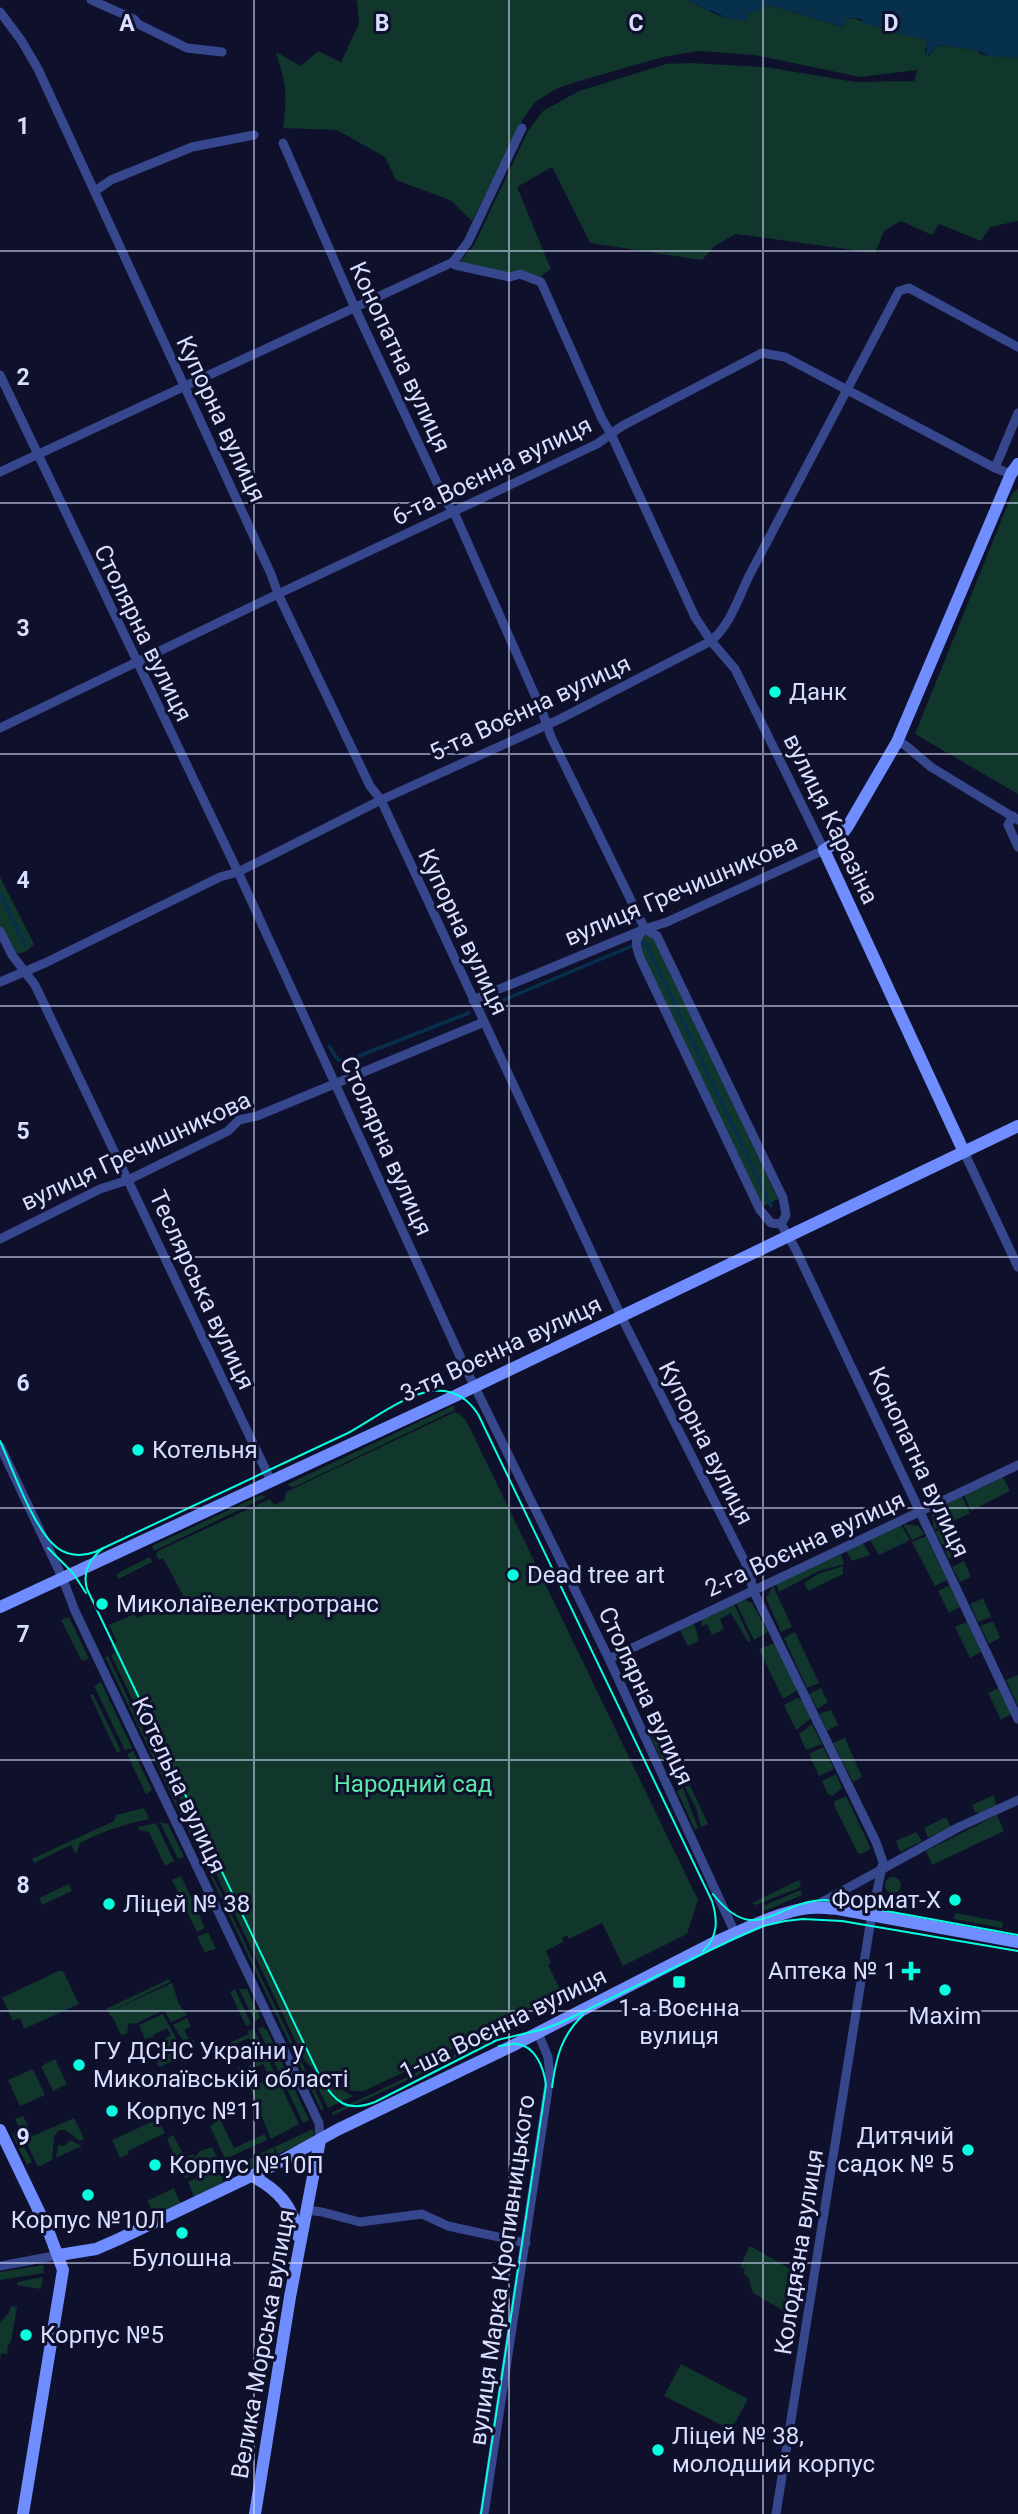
<svg xmlns="http://www.w3.org/2000/svg" width="1018" height="2514" font-family="Roboto,sans-serif">
  <style>
    .green { fill: #11362c }
    .water { fill: #07304c }
    .lines { fill: none; stroke-linecap: round; stroke-linejoin: round }
    .stream { stroke: #07304c; stroke-width: 3.5 }
    .street { stroke: #37478d; stroke-width: 9 }
    .secondary { stroke: #708dff; stroke-width: 12 }
    .tram { stroke: #05ffdf; stroke-width: 2 }
    .grid { fill: none; stroke: #d9ddff; stroke-width: 2; stroke-opacity: 0.55 }
    .poi-dot { fill: #05ffdf; stroke: #0f102b; stroke-width: 2.5 }
    .labels { text-anchor: middle; dominant-baseline: central; stroke-width: 6; stroke-linejoin: round; paint-order: stroke }
    .street-label { font-size: 24px; fill: #d9ddff; stroke: #0f102b }
    .poi-label { font-size: 24px; fill: #d9ddff; stroke: #0f102b; text-anchor: start }
    .park-label { font-size: 24px; fill: #5be9a5; stroke: #0f102b }
    .grid-label { font-size: 23px; text-anchor: middle; font-weight: bold; fill: #d9ddff; stroke: #0f102b; stroke-width: 6; stroke-linejoin: round; paint-order: stroke }
  </style>
  <rect width="100%" height="100%" fill="#0f102b"/>
  <g class="green">
    <path d="M355,0H687L720,16L746,21L748,14L769,5L843,27L845,18C873,20 895,36 925,39L927,43L925,52L928,56L938,45L977,50L982,55L1018,58V221L990,227L981,241L939,224L932,235L901,221L884,231L875,253L736,234L716,245L702,260L590,243L552,167L517,187L551,269L539,278L462,265L461,260L474,245L528,131L543,111L579,91L666,64L690,63L765,67L855,82L914,81L917,70L860,77L755,55L698,51L663,57L576,82L556,89L535,102L523,119L472,221L450,200L396,180L385,157L337,130L283,128C287,99 287,82 276,54L278,53L301,66L318,51L341,62L359,24L357,1Z"/>
    <path d="M1018,489V794L915,734L1012,494Z"/>
    <path d="M0,877L34,944C27,952 23,954 13,953L0,926Z"/>
    <path d="M643,932L653,937L778,1199L762,1207L643,957L638,940Z"/>
    <path d="M452,1406H454L455,1410L294,1487L289,1486L288,1484Z"/>
    <path d="M455,1412L461,1415L467,1422L698,1900L687,1934L623,1966L602,1923L569,1939L567,1935L562,1938L563,1942L546,1951L551,1963L548,1965L562,1993L497,2023L499,2027L364,2091C342,2094 320,2076 305,2061L204,1849L214,1844L213,1841L203,1846L111,1655L115,1653L111,1645L117,1642L109,1625L135,1614L137,1618L184,1597L163,1558L159,1560L156,1554L158,1551L270,1499L274,1505L285,1500V1493L288,1491Z"/>
    <path d="M1003,1477L1010,1491L971,1511L964,1495Z"/>
    <path d="M261,1495L266,1497L154,1551L152,1546Z"/>
    <path d="M962,1496L970,1513L949,1523L942,1506Z"/>
    <path d="M940,1507L947,1524L934,1530L932,1513Z"/>
    <path d="M903,1524L918,1526L925,1534L912,1540Z"/>
    <path d="M901,1525L910,1540L879,1555L870,1540Z"/>
    <path d="M948,1526L961,1553L949,1559L935,1532Z"/>
    <path d="M926,1536L947,1580L935,1586L912,1542Z"/>
    <path d="M863,1543L870,1555L852,1561L846,1551Z"/>
    <path d="M841,1554L844,1564L819,1571L779,1592L776,1584Z"/>
    <path d="M150,1557L152,1562L118,1579L117,1575L120,1572Z"/>
    <path d="M964,1561L971,1577L960,1582L952,1567Z"/>
    <path d="M843,1566V1574L808,1591L804,1583L818,1574Z"/>
    <path d="M950,1585L960,1607L949,1613L938,1591Z"/>
    <path d="M773,1586L792,1627L781,1632L766,1598Z"/>
    <path d="M983,1598L991,1617L978,1622L970,1604Z"/>
    <path d="M746,1600L752,1603L768,1632L754,1640L736,1603Z"/>
    <path d="M734,1604L751,1641L748,1642L731,1613L720,1619L724,1629L712,1635L707,1624L701,1627L702,1619Z"/>
    <path d="M69,1617L89,1659L82,1661L61,1620Z"/>
    <path d="M993,1621L1000,1638L989,1644L980,1626Z"/>
    <path d="M967,1622L981,1652L970,1658L955,1627Z"/>
    <path d="M694,1623L699,1641L688,1646L680,1630Z"/>
    <path d="M795,1632L819,1683L807,1688L784,1638Z"/>
    <path d="M775,1643L798,1690L783,1699L759,1649Z"/>
    <path d="M108,1656L197,1844L195,1845L105,1657Z"/>
    <path d="M1018,1675V1706L1006,1680Z"/>
    <path d="M101,1682L132,1748L125,1750L94,1686Z"/>
    <path d="M821,1688L828,1702L817,1709L809,1694Z"/>
    <path d="M998,1688L1011,1714L1001,1720L988,1693Z"/>
    <path d="M93,1694L121,1751L117,1753L90,1695Z"/>
    <path d="M797,1698L803,1700L811,1718L796,1730L784,1705Z"/>
    <path d="M831,1710L838,1725L827,1731L819,1714Z"/>
    <path d="M812,1724L822,1744L806,1750L799,1734Z"/>
    <path d="M658,1734L668,1755L661,1759L651,1737Z"/>
    <path d="M845,1738L862,1777L853,1782L833,1743Z"/>
    <path d="M823,1747L834,1769L819,1776L809,1754Z"/>
    <path d="M133,1751L152,1790L146,1794L127,1754Z"/>
    <path d="M836,1774L842,1788L832,1796L828,1794L822,1781Z"/>
    <path d="M690,1785L708,1824L701,1827L696,1808L685,1787Z"/>
    <path d="M683,1788L698,1828L695,1830L677,1791Z"/>
    <path d="M994,1795L996,1805L979,1813L975,1812L972,1805Z"/>
    <path d="M846,1796L871,1849L861,1854L858,1853L834,1805L835,1801Z"/>
    <path d="M144,1808L149,1819C124,1824 103,1831 80,1843L76,1854L71,1845L34,1863L32,1859L114,1821L116,1815Z"/>
    <path d="M997,1815L1004,1831L932,1865L926,1851Z"/>
    <path d="M946,1817L951,1827L928,1838L924,1828Z"/>
    <path d="M160,1822L168,1824L184,1857L178,1859Z"/>
    <path d="M156,1823L174,1861L165,1866L149,1832L139,1830L138,1827Z"/>
    <path d="M916,1832L922,1841L900,1852L896,1841Z"/>
    <path d="M204,1857L324,2109L321,2110L202,1858Z"/>
    <path d="M181,1876L205,1928L197,1932L172,1880Z"/>
    <circle cx="893" cy="1885" r="8"/>
    <path d="M799,1880L801,1887L761,1903L755,1905L752,1903Z"/>
    <path d="M69,1884L72,1891L42,1905L39,1898Z"/>
    <path d="M798,1891H801L802,1895L765,1911L763,1906Z"/>
    <path d="M955,1913L1003,1922L1002,1928L954,1919Z"/>
    <path d="M208,1932L216,1949L205,1952L197,1937Z"/>
    <path d="M58,1971H63L79,2004L24,2029L20,2018L13,2021L2,1998Z"/>
    <path d="M169,1979L170,1982L109,2012L172,1983L179,2004L187,2015L171,2022L164,2010L135,2024L129,2023L127,2033L121,2035L113,2018L106,2009Z"/>
    <path d="M235,1989L251,2024L246,2026L230,1992Z"/>
    <path d="M239,1989H247L260,2017L255,2022Z"/>
    <path d="M163,2014L179,2044L184,2049L172,2055L173,2061L159,2067L157,2063L164,2039L171,2035L167,2028L153,2035L154,2037L145,2039L139,2025Z"/>
    <path d="M187,2018L191,2026L184,2030L190,2041L194,2040L195,2044L187,2047L173,2025Z"/>
    <path d="M263,2027L267,2030L309,2120L303,2123L258,2028Z"/>
    <path d="M254,2029L299,2124L271,2139L250,2088L270,2078L263,2064L241,2074L238,2067L240,2066L243,2071L251,2065L252,2067L256,2066L255,2062L259,2060L249,2038L231,2046L234,2052L231,2053L227,2044L249,2034L248,2031Z"/>
    <path d="M500,2033L502,2036L333,2115L331,2113Z"/>
    <path d="M55,2059L67,2084L53,2091L41,2066Z"/>
    <path d="M33,2069L45,2095L20,2106L8,2080Z"/>
    <path d="M310,2072L353,2096L328,2108Z"/>
    <path d="M197,2105H200L203,2110L186,2120L179,2113Z"/>
    <path d="M23,2116L33,2136L74,2118L84,2139L80,2141L65,2130H59L54,2137L52,2160L38,2167L15,2119Z"/>
    <path d="M158,2119L165,2133L128,2151L129,2154L120,2158L112,2140Z"/>
    <path d="M220,2119L234,2148L265,2134L267,2140L225,2159L210,2126Z"/>
    <path d="M15,2129L32,2162L27,2165L13,2136Z"/>
    <path d="M313,2129L314,2134L311,2139L278,2154L274,2147Z"/>
    <path d="M173,2135L185,2158L193,2154L195,2157L200,2151L212,2147L220,2163L185,2178L167,2139Z"/>
    <path d="M70,2140L82,2146L56,2158L58,2145L65,2146Z"/>
    <path d="M273,2147L276,2155L240,2174L231,2169Z"/>
    <path d="M221,2167L223,2182L194,2197L188,2182Z"/>
    <path d="M174,2188L181,2204L162,2212L152,2210L147,2201Z"/>
    <path d="M750,2246L801,2275L796,2306L786,2312L753,2293L748,2277L743,2274L745,2270L740,2266Z"/>
    <path d="M43,2265L44,2273L0,2280V2272Z"/>
    <path d="M43,2277L41,2289L17,2285L18,2282Z"/>
    <path d="M11,2306L17,2307L11,2342L8,2345L7,2354L1,2353L0,2361V2322L9,2313Z"/>
    <path d="M681,2364L748,2399L731,2430L664,2396Z"/>
  </g>
  <path class="water" d="M687,0H1018V58L988,56L977,50L938,45L926,57L927,43L925,39C904,39 882,23 862,25V19L846,18L844,27L769,5L748,14L746,21L728,19L711,10L708,12L704,8Z"/>
  <g class="lines">
    <g class="stream">
      <path d="M0,894L25,945"/>
      <path d="M639,944L645,942L771,1206"/>
      <path d="M482,1009L632,946"/>
      <path d="M329,1046L338,1060L346,1061L469,1013"/>
    </g>
    <g class="street">
      <path d="M91,0L134,19L138,24L187,48L222,52"/>
      <path d="M0,12L21,40L38,69L271,574L278,594L370,786L381,800L621,1316L749,1570L753,1590L876,1842L883,1862L870,1925L776,2514"/>
      <path d="M283,143L355,308L446,502L454,512L542,711L551,737L645,929L657,936L783,1198L786,1215L781,1224L796,1250L1018,1719"/>
      <path d="M95,191L111,180L192,147L254,135"/>
      <path d="M453,262L455,265L510,277L520,274L541,282L602,419L611,434L695,617L711,641L735,669L824,850L667,922L645,929L473,1000"/>
      <path d="M0,375L238,872L465,1367L609,1659L735,1933"/>
      <path d="M0,472L453,262L468,242L522,128"/>
      <path d="M1011,474L995,468L1018,413"/>
      <path d="M0,728L278,594L597,444L622,426L762,353L785,357L995,468"/>
      <path d="M897,742L905,745L931,767L1018,820"/>
      <path d="M1013,816L1008,825L1018,847"/>
      <path d="M643,930C633,941 636,947 641,960L760,1210L771,1223L781,1224"/>
      <path d="M0,931L12,955L35,985L271,1481"/>
      <path d="M0,982L45,963L220,877L238,872L381,800L560,719L711,641C730,625 738,599 749,576L899,291L909,288L1018,347"/>
      <path d="M964,1152L1018,1267"/>
      <path d="M0,1239L100,1189L128,1180L228,1131L239,1120L257,1116L484,1022"/>
      <path d="M0,1446L62,1577L75,1611L319,2123L320,2140"/>
      <path d="M609,1659L1018,1465"/>
      <path d="M815,1906L959,1827L1018,1800"/>
      <path d="M306,2210L322,2212L360,2222L422,2214L448,2226L526,2243"/>
      <path d="M0,2266L59,2255"/>
      <path d="M484,2514L550,2076L548,2057L538,2033"/>
    </g>
    <g class="secondary">
      <path d="M964,1152L824,850L835,843L848,826L897,742L1011,474L1018,464"/>
      <path d="M0,1607L457,1395L1018,1126"/>
      <path d="M0,2130L48,2230L63,2270L23,2514"/>
      <path d="M252,2176C277,2189 294,2206 298,2236"/>
      <path d="M59,2255L96,2249L119,2239L274,2165L337,2130L516,2044L709,1945C736,1933 781,1910 810,1908C819,1907 828,1908 838,1909L1018,1942"/>
      <path d="M255,2514L290,2297L320,2140"/>
    </g>
    <g class="tram">
      <path d="M0,1441C13,1469 32,1525 54,1545C65,1556 81,1557 95,1552L348,1433C387,1412 443,1361 478,1414L712,1901C718,1920 718,1937 703,1951"/>
      <path d="M48,1548L73,1573L86,1593"/>
      <path d="M103,1548C90,1559 82,1571 87,1589L320,2077C334,2102 347,2113 375,2102L497,2040L544,2029L560,2023L731,1940L763,1926L785,1921L803,1919L842,1921L1018,1951"/>
      <path d="M713,1894C756,1949 776,1900 826,1900L1018,1935"/>
      <path d="M552,2087C556,2058 561,2036 583,2015"/>
      <path d="M481,2514L546,2085C544,2069 536,2046 517,2044C512,2043 504,2046 499,2046"/>
    </g>
  </g>
  <path class="grid" d="M254,0V2514M509,0V2514M763,0V2514M0,251H1018M0,503H1018M0,754H1018M0,1006H1018M0,1257H1018M0,1508H1018M0,1760H1018M0,2011H1018M0,2263H1018"/>
  <g class="poi-dot">
    <circle cx="775" cy="692" r="7"/>
    <circle cx="138" cy="1450" r="7"/>
    <circle cx="513" cy="1575" r="7"/>
    <circle cx="102" cy="1604" r="7"/>
    <circle cx="955" cy="1900" r="7"/>
    <circle cx="109" cy="1904" r="7"/>
    <path d="M907.5 1960.5h7v7h7v7h-7v7h-7v-7h-7v-7h7z"/>
    <rect x="672" y="1975" width="14" height="14" rx="3.5"/>
    <circle cx="945" cy="1990" r="7"/>
    <circle cx="79" cy="2065" r="7"/>
    <circle cx="112" cy="2111" r="7"/>
    <circle cx="968" cy="2150" r="7"/>
    <circle cx="155" cy="2165" r="7"/>
    <circle cx="88" cy="2195" r="7"/>
    <circle cx="182" cy="2233" r="7"/>
    <circle cx="26" cy="2335" r="7"/>
    <circle cx="658" cy="2450" r="7"/>
  </g>
  <g class="labels">
    <g class="street-label">
      <text transform="translate(400 357) rotate(65)">Конопатна вулиця</text>
      <text transform="translate(221 419) rotate(65)">Купорна вулиця</text>
      <text transform="translate(492 471) rotate(-26)">6-та Воєнна вулиця</text>
      <text transform="translate(143 633) rotate(64)">Столярна вулиця</text>
      <text transform="translate(530 708) rotate(-25)">5-та Воєнна вулиця</text>
      <text transform="translate(831 819) rotate(64)">вулиця Каразіна</text>
      <text transform="translate(681 890) rotate(-23)">вулиця Гречишникова</text>
      <text transform="translate(463 932) rotate(65)">Купорна вулиця</text>
      <text transform="translate(386 1146) rotate(66)">Столярна вулиця</text>
      <text transform="translate(136 1151) rotate(-25)">вулиця Гречишникова</text>
      <text transform="translate(202 1290) rotate(65)">Теслярська вулиця</text>
      <text transform="translate(501 1349) rotate(-25)">3-тя Воєнна вулиця</text>
      <text transform="translate(706 1443) rotate(63)">Купорна вулиця</text>
      <text transform="translate(919 1462) rotate(65)">Конопатна вулиця</text>
      <text transform="translate(805 1544) rotate(-25)">2-га Воєнна вулиця</text>
      <text transform="translate(646 1696) rotate(65)">Столярна вулиця</text>
      <text transform="translate(179 1785) rotate(65)">Котельна вулиця</text>
      <text transform="translate(503 2024) rotate(-26)">1-ша Воєнна вулиця</text>
      <text transform="translate(799 2252) rotate(-81)">Колодязна вулиця</text>
      <text transform="translate(502 2270) rotate(-82)">вулиця Марка Кропивницького</text>
      <text transform="translate(263 2344) rotate(-80)">Велика Морська вулиця</text>
    </g>
    <g class="poi-label">
      <text x="789" y="692">Данк</text>
      <text x="152" y="1450">Котельня</text>
      <text x="527" y="1575">Dead tree art</text>
      <text x="116" y="1604">Миколаївелектротранс</text>
      <text x="941" y="1900" text-anchor="end">Формат-X</text>
      <text x="123" y="1904">Ліцей № 38</text>
      <text x="897" y="1971" text-anchor="end">Аптека № 1</text>
      <text x="679" y="2008" text-anchor="middle">1-а Воєнна<tspan x="679" dy="28">вулиця</tspan></text>
      <text x="945" y="2016" text-anchor="middle">Maxim</text>
      <text x="93" y="2051">ГУ ДСНС України у<tspan x="93" dy="28">Миколаївській області</tspan></text>
      <text x="126" y="2111">Корпус №11</text>
      <text x="954" y="2136" text-anchor="end">Дитячий<tspan x="954" dy="28">садок № 5</tspan></text>
      <text x="169" y="2165">Корпус №10П</text>
      <text x="88" y="2220" text-anchor="middle">Корпус №10Л</text>
      <text x="182" y="2258" text-anchor="middle">Булошна</text>
      <text x="40" y="2335">Корпус №5</text>
      <text x="672" y="2436">Ліцей № 38,<tspan x="672" dy="28">молодший корпус</tspan></text>
    </g>
    <g class="park-label">
      <text x="413" y="1784">Народний сад</text>
    </g>
  </g>
  <g class="grid-label">
    <text x="127" y="31">A</text>
    <text x="382" y="31">B</text>
    <text x="636" y="31">C</text>
    <text x="891" y="31">D</text>
    <text x="23" y="134">1</text>
    <text x="23" y="385">2</text>
    <text x="23" y="636">3</text>
    <text x="23" y="888">4</text>
    <text x="23" y="1139">5</text>
    <text x="23" y="1391">6</text>
    <text x="23" y="1642">7</text>
    <text x="23" y="1893">8</text>
    <text x="23" y="2145">9</text>
  </g>
</svg>
